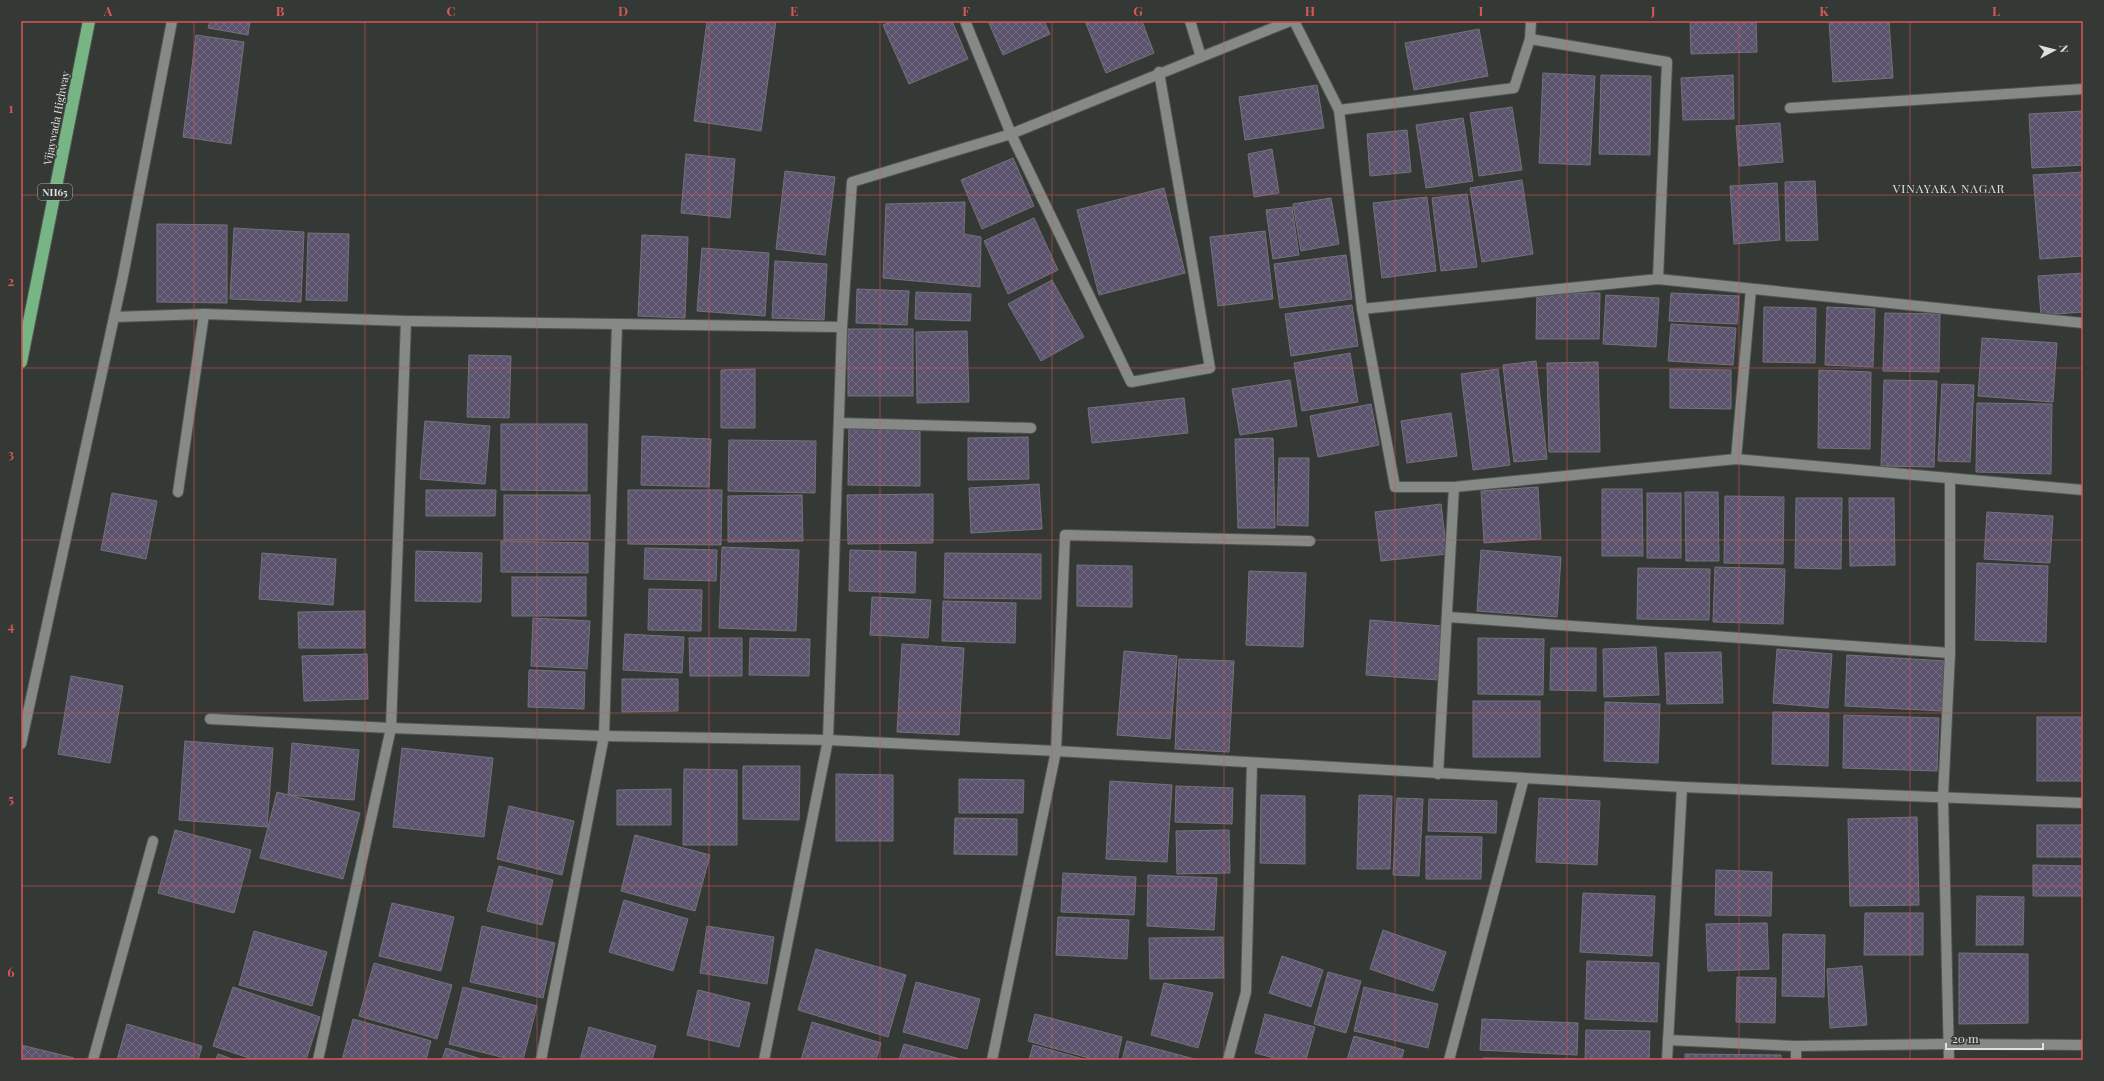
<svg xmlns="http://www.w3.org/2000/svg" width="2104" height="1081" font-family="'Playfair Display',serif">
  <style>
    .building { fill: url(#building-cross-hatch); stroke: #747277 }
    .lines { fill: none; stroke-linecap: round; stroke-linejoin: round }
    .minor-casing { stroke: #535653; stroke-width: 12 }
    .highway-casing { stroke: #535653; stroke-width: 14 }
    .minor { stroke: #858a86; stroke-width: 10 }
    .highway { stroke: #78b585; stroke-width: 12 }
    .grid { fill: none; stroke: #d85656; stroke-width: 1; stroke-opacity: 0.55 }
    .labels { text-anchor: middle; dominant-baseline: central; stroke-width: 3; stroke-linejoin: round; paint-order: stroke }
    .shield { fill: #353936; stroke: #acafac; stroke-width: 1 }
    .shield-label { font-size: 10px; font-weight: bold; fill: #dfe1df }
    .street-label { font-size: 11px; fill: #dfe1df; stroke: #353936 }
    .neighbourhood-label { font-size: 12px; letter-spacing: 1px; fill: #dfe1df; stroke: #353936 }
    .neatline { fill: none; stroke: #d85656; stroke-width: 1.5 }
    .grid-label { font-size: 13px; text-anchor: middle; font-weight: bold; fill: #d85656 }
  </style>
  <defs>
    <pattern id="building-cross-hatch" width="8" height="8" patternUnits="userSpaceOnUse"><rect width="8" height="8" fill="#5b526d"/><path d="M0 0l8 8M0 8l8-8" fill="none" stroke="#726b81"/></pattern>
  </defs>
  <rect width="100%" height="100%" fill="#353936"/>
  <g class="building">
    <path d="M210,21H250L248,35L208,28Z"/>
    <path d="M707,21H776L761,131L694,121Z"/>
    <path d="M892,21H952L968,59L909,84L883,25Z"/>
    <path d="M988,21H1044L1050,34L1003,55Z"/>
    <path d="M1085,21H1142L1154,53L1106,73Z"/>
    <path d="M1690,21H1756L1757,52L1691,54Z"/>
    <path d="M1829,21H1889L1893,78L1833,82Z"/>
    <path d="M1479,29L1488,76L1414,90L1405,43Z"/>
    <path d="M196,35L244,42L231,144L183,137Z"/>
    <path d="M1543,73L1595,76L1590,165L1539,163Z"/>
    <path d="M1601,75L1651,76L1650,155L1599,154Z"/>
    <path d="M1733,75L1734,119L1683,120L1681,78Z"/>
    <path d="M1317,85L1324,128L1245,140L1239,97Z"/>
    <path d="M1512,107L1522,170L1479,176L1470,113Z"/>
    <path d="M2083,111V165L2032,168L2029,114Z"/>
    <path d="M1463,118L1473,181L1426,188L1416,125Z"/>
    <path d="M1780,123L1783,162L1739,166L1736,126Z"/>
    <path d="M1407,130L1411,172L1370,176L1367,134Z"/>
    <path d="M1272,149L1279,193L1254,197L1248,154Z"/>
    <path d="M686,154L735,159L730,218L681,213Z"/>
    <path d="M1013,158L1034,206L982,229L961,180Z"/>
    <path d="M785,171L835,177L825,255L776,249Z"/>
    <path d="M2083,172V256L2040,259L2033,175Z"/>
    <path d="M1522,180L1533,254L1482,262L1470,188Z"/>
    <path d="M1815,181L1818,240L1786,241L1785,182Z"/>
    <path d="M1777,183L1780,240L1734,244L1730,186Z"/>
    <path d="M1164,188L1185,273L1099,295L1077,210Z"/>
    <path d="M1467,194L1477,267L1441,271L1432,198Z"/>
    <path d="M1427,197L1436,271L1382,278L1373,203Z"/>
    <path d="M1331,198L1339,244L1301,251L1293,204Z"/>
    <path d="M965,202L964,234L981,237L980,287L883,278L886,204Z"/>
    <path d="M1292,207L1299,255L1273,259L1266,210Z"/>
    <path d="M1034,218L1058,270L1008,294L984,241Z"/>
    <path d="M157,224L227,225V303L157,302Z"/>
    <path d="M234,228L304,232L301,302L230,299Z"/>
    <path d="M1265,231L1273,299L1218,306L1210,237Z"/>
    <path d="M308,233L349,234L347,301L306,300Z"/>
    <path d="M642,235L688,237L685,318L638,316Z"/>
    <path d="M702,248L769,253L765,316L697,311Z"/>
    <path d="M1346,255L1352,299L1280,308L1274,264Z"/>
    <path d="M775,261L827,264L824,320L772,318Z"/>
    <path d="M2083,273V312L2041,315L2038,276Z"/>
    <path d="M1052,280L1084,337L1041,361L1008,304Z"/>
    <path d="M857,289L909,291L907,325L856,323Z"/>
    <path d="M916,292L971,294L970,321L915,319Z"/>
    <path d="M1537,293H1600L1599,339H1536Z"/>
    <path d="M1671,293L1739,296L1737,324L1669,321Z"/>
    <path d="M1606,295L1659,298L1656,347L1603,344Z"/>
    <path d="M1352,305L1358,346L1291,356L1285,314Z"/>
    <path d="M1764,307L1816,308L1815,363L1763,362Z"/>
    <path d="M1827,307L1875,309L1873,367L1825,365Z"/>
    <path d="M1885,313L1940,314L1939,372L1883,371Z"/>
    <path d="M1671,324L1736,328L1733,365L1668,361Z"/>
    <rect x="848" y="329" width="65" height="67"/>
    <path d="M967,331L969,402L917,403L916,332Z"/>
    <path d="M1982,338L2057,343L2053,402L1978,396Z"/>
    <path d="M1350,353L1358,402L1302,411L1294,363Z"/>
    <path d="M469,355L511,356L509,418L467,417Z"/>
    <path d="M1536,361L1547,459L1514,462L1503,365Z"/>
    <path d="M1598,362L1600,452H1549L1547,363Z"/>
    <path d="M755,369V428H721V370Z"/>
    <path d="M1498,369L1510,465L1473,470L1461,374Z"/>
    <path d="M1670,369L1731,370V409L1670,408Z"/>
    <path d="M1819,370L1871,372L1870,449L1818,448Z"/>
    <path d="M1290,380L1297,426L1240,435L1232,389Z"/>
    <path d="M1884,380L1937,381L1934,467L1881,466Z"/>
    <path d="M1942,384L1974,385L1970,462L1938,461Z"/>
    <path d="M1184,398L1188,433L1092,443L1088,408Z"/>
    <path d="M1977,403L2052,404L2051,474L1976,472Z"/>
    <path d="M1371,404L1379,445L1318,457L1310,416Z"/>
    <path d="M1451,413L1457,456L1407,463L1401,421Z"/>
    <path d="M425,421L490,426L485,484L420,479Z"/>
    <path d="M501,424H587V491L501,490Z"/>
    <path d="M849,428L920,429V486L848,485Z"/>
    <path d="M642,436L711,439L709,487L641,485Z"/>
    <path d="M1028,437L1029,479L968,480V438Z"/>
    <path d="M1273,438L1275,528H1238L1235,439Z"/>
    <path d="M729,440L816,441L815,493L728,491Z"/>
    <path d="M1279,458H1309L1308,526L1277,525Z"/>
    <path d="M1039,484L1042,529L971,533L969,488Z"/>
    <path d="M1538,487L1541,539L1484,543L1481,491Z"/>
    <path d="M1602,489H1642L1643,556H1602Z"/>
    <path d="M426,490H496L495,516H426Z"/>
    <path d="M628,490H722L721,545L628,544Z"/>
    <path d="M1685,492H1718L1719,561H1686Z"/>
    <path d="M112,493L157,501L146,559L101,550Z"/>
    <rect x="1647" y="493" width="34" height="65"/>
    <path d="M933,494V543L848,544L847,495Z"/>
    <rect x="504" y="495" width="86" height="45"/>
    <path d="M802,495L803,541L728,542V496Z"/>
    <path d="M1725,496L1784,497L1783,564L1724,563Z"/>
    <path d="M1796,498H1842L1841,569L1795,568Z"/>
    <path d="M1849,498H1894L1895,565L1850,566Z"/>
    <path d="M1441,504L1447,554L1381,561L1375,512Z"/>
    <path d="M1987,512L2053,516L2050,563L1984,559Z"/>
    <path d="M501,541L588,543V573L501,572Z"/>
    <path d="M722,547L799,550L796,631L719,628Z"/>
    <path d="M645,548L717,550L716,581L644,579Z"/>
    <path d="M850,550L916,552L915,593L849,591Z"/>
    <path d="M1481,550L1561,557L1557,617L1477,611Z"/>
    <path d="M416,551L482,553L481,602L415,601Z"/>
    <path d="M262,553L336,559L333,605L259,599Z"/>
    <path d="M945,553L1041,554V599L944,598Z"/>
    <path d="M1977,563L2048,566L2046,642L1975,640Z"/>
    <path d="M1077,565L1132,566V607L1077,606Z"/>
    <path d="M1715,567L1785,569L1783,624L1713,622Z"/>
    <path d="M1638,568L1710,569L1709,620L1637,619Z"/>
    <path d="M1249,571L1306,573L1303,647L1246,645Z"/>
    <rect x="512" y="577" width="74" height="39"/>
    <path d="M649,589L702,590L701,631L648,630Z"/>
    <path d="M872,597L931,600L928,638L870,635Z"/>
    <path d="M943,601L1016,603L1015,643L942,641Z"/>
    <path d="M365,611V648H299L298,612Z"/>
    <path d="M533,618L590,621L587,669L531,666Z"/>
    <path d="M1370,620L1442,626L1438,680L1366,675Z"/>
    <path d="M625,634L684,637L682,673L623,670Z"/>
    <path d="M689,638H742V676H690Z"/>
    <path d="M750,638L810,639L809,676L749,675Z"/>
    <path d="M1478,638L1544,639L1543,695L1478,694Z"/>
    <path d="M902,644L964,648L959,735L897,732Z"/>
    <path d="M1656,647L1659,695L1604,697L1603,649Z"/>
    <path d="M1551,648H1596V691L1550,690Z"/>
    <path d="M1777,649L1832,654L1828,708L1773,703Z"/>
    <path d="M1124,651L1177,656L1170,739L1117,735Z"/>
    <path d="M1721,652L1723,703L1667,704L1665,653Z"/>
    <path d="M367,654L368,699L304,701L302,656Z"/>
    <path d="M1847,655L1945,661L1942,711L1845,706Z"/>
    <path d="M1179,659L1234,661L1229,752L1175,749Z"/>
    <path d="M529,670L585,672L584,709L528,707Z"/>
    <path d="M71,676L123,686L110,763L58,754Z"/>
    <path d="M622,679H678V711L622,712Z"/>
    <rect x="1473" y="701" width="67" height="56"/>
    <path d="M1605,702L1660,704L1658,763L1604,761Z"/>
    <path d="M1773,712L1829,713L1828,766L1772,764Z"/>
    <path d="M1844,715L1939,718L1937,771L1843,768Z"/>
    <rect x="2037" y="717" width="46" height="64"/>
    <path d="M185,741L273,748L267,827L179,820Z"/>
    <path d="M292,743L359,750L354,800L288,795Z"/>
    <path d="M402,748L493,758L484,837L393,827Z"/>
    <path d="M743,766H800L799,820L743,819Z"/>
    <path d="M684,769L737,770V845H683Z"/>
    <path d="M836,774L893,775V841H836Z"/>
    <path d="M959,779L1024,780L1023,813H959Z"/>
    <path d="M1110,781L1172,785L1167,862L1106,859Z"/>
    <path d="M1176,786L1233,788L1232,824L1175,822Z"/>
    <path d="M671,789V825H617V790Z"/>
    <path d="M277,792L360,813L343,879L260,858Z"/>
    <path d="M1261,795L1305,796V864L1260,863Z"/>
    <path d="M1359,795L1392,796L1390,869H1357Z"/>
    <path d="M1397,798L1423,799L1419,876L1393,875Z"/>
    <path d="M1539,798L1600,801L1597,865L1536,862Z"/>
    <path d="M1429,799L1497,801L1496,833L1428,831Z"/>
    <path d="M509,806L574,821L562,875L497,859Z"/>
    <path d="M1917,817L1919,905L1850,906L1848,819Z"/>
    <path d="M955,818L1017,819V855L954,854Z"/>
    <rect x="2037" y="825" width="46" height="32"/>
    <path d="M175,830L251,850L234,913L158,893Z"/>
    <path d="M1229,830L1230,873L1177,874L1176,831Z"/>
    <path d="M635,835L710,855L695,911L621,891Z"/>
    <path d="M1426,836L1482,837L1481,879H1426Z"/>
    <path d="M2033,865L2083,866V896H2033Z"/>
    <path d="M499,866L553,880L542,925L487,911Z"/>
    <path d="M1716,870L1772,872L1771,916L1715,915Z"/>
    <path d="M1063,873L1136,877L1134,915L1061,912Z"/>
    <path d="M1148,875L1217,878L1214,930L1147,926Z"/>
    <path d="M1583,893L1655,896L1652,956L1580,952Z"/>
    <path d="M1977,896L2024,897L2023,945H1976Z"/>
    <path d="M624,900L688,919L673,971L609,952Z"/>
    <path d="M392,903L454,917L441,971L379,956Z"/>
    <path d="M1865,913H1923V955H1864Z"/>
    <path d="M1058,917L1129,920L1127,959L1056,955Z"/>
    <path d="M1767,923L1769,969L1708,971L1706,924Z"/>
    <path d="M482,926L555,943L543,998L470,982Z"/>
    <path d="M707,926L774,937L767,984L700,973Z"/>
    <path d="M1383,930L1446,952L1433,991L1370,969Z"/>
    <path d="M254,931L327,952L312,1006L239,985Z"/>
    <path d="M1783,934L1825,935L1824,997L1782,996Z"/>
    <path d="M1223,937L1224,978L1150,979L1149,938Z"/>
    <path d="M816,949L906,975L888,1037L798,1010Z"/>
    <path d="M1959,953L2028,954V1023L1959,1024Z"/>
    <path d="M1282,956L1323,970L1311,1007L1269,993Z"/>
    <path d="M1587,961L1659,963L1657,1022L1585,1019Z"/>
    <path d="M374,963L452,985L437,1039L359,1016Z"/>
    <path d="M1862,966L1867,1025L1830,1028L1827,969Z"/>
    <path d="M1328,972L1361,981L1346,1033L1314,1024Z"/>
    <path d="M1737,977L1776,978L1775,1023L1736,1022Z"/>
    <path d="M916,982L980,999L967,1049L903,1032Z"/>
    <path d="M1164,983L1213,993L1198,1048L1151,1035Z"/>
    <path d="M233,987L320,1017L306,1060H255L213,1046Z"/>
    <path d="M463,987L537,1006L523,1060H513L449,1044Z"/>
    <path d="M1364,987L1438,1004L1428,1048L1354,1031Z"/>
    <path d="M698,990L750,1003L739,1047L687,1035Z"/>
    <path d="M1035,1014L1122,1037L1117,1060H1096L1028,1041Z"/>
    <path d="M1265,1014L1315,1027L1306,1060H1282L1255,1053Z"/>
    <path d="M353,1019L431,1041L426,1060H342Z"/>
    <path d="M1482,1019L1578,1023L1577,1055L1480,1050Z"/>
    <path d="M812,1022L881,1043L876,1060H801Z"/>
    <path d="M127,1024L202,1046L198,1060H117Z"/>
    <path d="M589,1027L656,1046L652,1060H580Z"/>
    <path d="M1586,1030L1650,1031L1649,1060H1585Z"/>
    <path d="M1354,1036L1404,1050L1401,1060H1347Z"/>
    <path d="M1127,1041L1198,1060H1122Z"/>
    <path d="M904,1044L964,1060H899Z"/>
    <path d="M21,1045L74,1058L73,1060H21Z"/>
    <path d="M1033,1045L1087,1060H1029Z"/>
    <path d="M446,1048L484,1060H442Z"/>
    <path d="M218,1054L235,1060H216Z"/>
    <path d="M1685,1054L1781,1055V1060H1685Z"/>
    <path d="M1483,1058L1576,1059V1060H1483Z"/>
  </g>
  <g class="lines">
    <g class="minor-casing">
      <g id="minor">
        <path d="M965,21L1011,134L1131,382L1210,368L1159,72"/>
        <path d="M1190,21L1201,57"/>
        <path d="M1294,21L1339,110L1362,309L1395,487H1454L1736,459L2083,490"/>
        <path d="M1530,39L1667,62L1658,279"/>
        <path d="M1790,108L2083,89"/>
        <path d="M1339,110L1514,88L1530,39L1531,21"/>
        <path d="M1362,309L1658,279L2083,323"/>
        <path d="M114,317L204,314L406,321L842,327"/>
        <path d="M839,423L1031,428"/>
        <path d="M1736,459L1751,289"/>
        <path d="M178,492L204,314"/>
        <path d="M1448,617L1950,653"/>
        <path d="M210,719L391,728L604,736L828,740L1056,751L1682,787L2083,803"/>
        <path d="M21,744L123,276L172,21"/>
        <path d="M1438,774L1454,487"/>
        <path d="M1668,1040L1796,1046L1949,1044L2083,1045"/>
        <path d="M93,1060L153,841"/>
        <path d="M318,1060L391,728L406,321"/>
        <path d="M541,1060L604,736L617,324"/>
        <path d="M764,1060L828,740L842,327L852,182L1011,134L1290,21"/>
        <path d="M992,1060L1056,751L1065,535L1310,541"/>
        <path d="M1228,1060L1246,992L1252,763"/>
        <path d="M1449,1060L1524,778"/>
        <path d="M1667,1060L1682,787"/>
        <path d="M1796,1060V1046"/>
        <path d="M1949,1060L1943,797L1950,653V478"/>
      </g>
    </g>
    <g class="highway-casing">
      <path id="highway" d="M21,362L89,21"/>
    </g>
    <use href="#minor" class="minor"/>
    <use href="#highway" class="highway"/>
  </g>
  <path class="grid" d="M194,21V1060M365,21V1060M537,21V1060M709,21V1060M880,21V1060M1052,21V1060M1224,21V1060M1395,21V1060M1567,21V1060M1739,21V1060M1910,21V1060M21,195H2083M21,368H2083M21,540H2083M21,713H2083M21,886H2083"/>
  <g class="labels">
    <rect class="shield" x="38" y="184" width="34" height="16" rx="3"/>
    <g class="shield-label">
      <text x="55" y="192">NH65</text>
    </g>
    <g class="street-label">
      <text transform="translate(56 118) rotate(-79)">Vijaywada Highway</text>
    </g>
    <g class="neighbourhood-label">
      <text x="1949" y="188">VINAYAKA NAGAR</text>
    </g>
  </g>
  <rect width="2104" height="1081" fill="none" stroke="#353936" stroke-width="44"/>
  <g transform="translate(2054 50) rotate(83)" stroke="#353936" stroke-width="3" paint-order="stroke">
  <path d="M0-3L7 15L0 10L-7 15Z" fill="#dfe1df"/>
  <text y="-6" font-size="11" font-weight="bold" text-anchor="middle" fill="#dfe1df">N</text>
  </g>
  <path d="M1946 1043v6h97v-6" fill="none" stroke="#dfe1df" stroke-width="2"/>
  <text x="1952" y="1043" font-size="12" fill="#dfe1df" stroke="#353936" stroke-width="3" paint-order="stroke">20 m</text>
  <rect x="22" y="22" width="2060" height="1037" class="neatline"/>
  <g class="grid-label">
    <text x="108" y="16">A</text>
    <text x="280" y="16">B</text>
    <text x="451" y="16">C</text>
    <text x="623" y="16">D</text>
    <text x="794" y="16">E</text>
    <text x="966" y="16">F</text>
    <text x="1138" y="16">G</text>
    <text x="1310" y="16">H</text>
    <text x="1481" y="16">I</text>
    <text x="1653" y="16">J</text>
    <text x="1824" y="16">K</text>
    <text x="1996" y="16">L</text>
    <text x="11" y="113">1</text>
    <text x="11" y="286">2</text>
    <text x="11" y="459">3</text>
    <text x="11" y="631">4</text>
    <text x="11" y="804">5</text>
    <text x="11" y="977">6</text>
  </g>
</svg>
